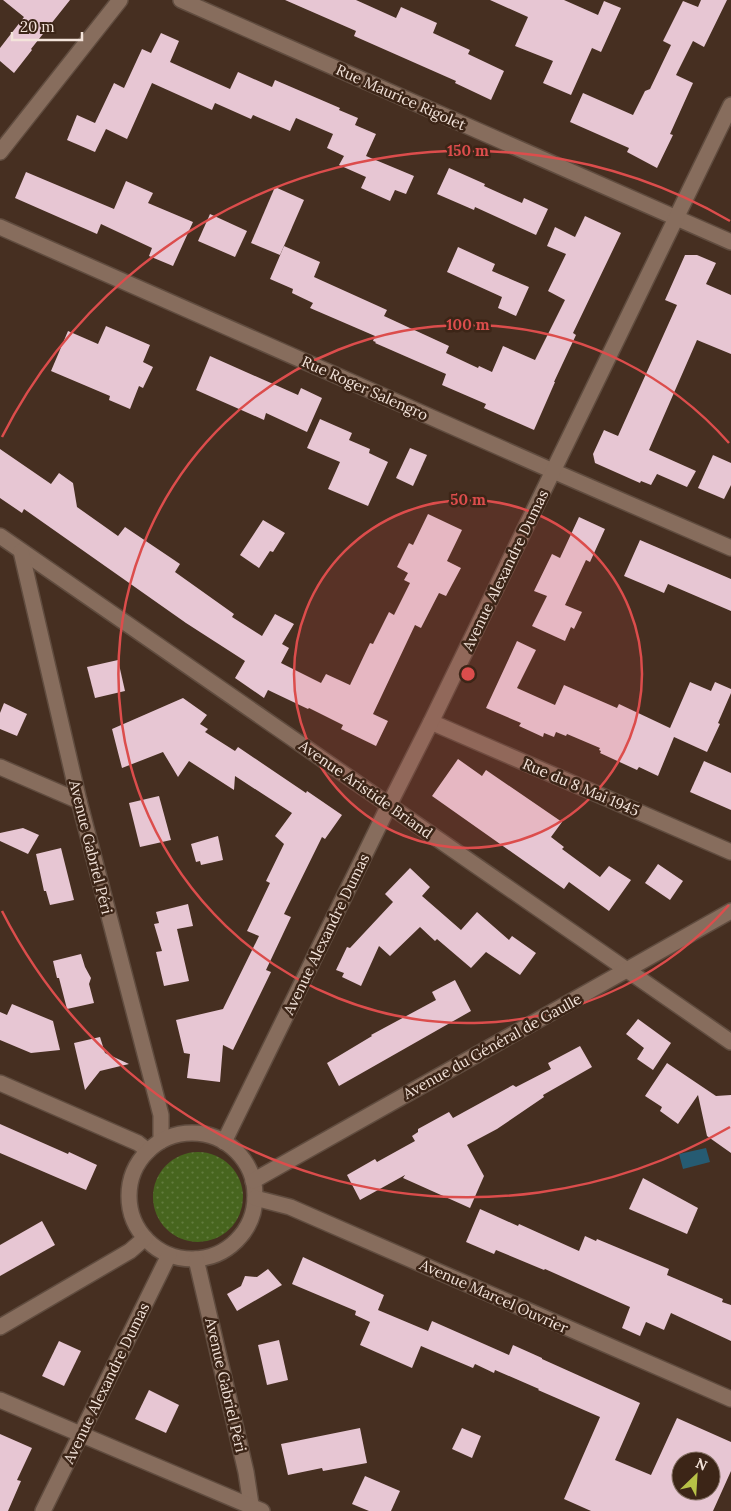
<svg xmlns="http://www.w3.org/2000/svg" width="731" height="1511" font-family="Lora,serif">
  <style>
    .grass { fill: url(#grass-dots) }
    .water { fill: #265b72 }
    .building { fill: #e7c6d3; fill-rule: evenodd }
    .lines { fill: none; stroke-linecap: round; stroke-linejoin: round }
    .minor-casing { stroke: #604c3f; stroke-width: 18 }
    .minor { stroke: #876d5d; stroke-width: 15 }
    .ring { fill: none; stroke: #dc4d4c; stroke-width: 2.5 }
    .labels { text-anchor: middle; dominant-baseline: central; stroke-width: 5; stroke-linejoin: round; paint-order: stroke }
    .street-label { font-size: 15px; fill: #f3e3da; stroke: #3c2517 }
    .centre { fill: #dc4d4c; stroke: #3c2517; stroke-width: 2.5 }
    .ring-label { font-size: 15px; text-anchor: middle; font-weight: bold; fill: #dc4d4c; stroke: #3c2517; stroke-width: 5; stroke-linejoin: round; paint-order: stroke }
  </style>
  <defs>
    <pattern id="grass-dots" width="8" height="8" patternUnits="userSpaceOnUse" patternTransform="scale(1.25)"><rect width="8" height="8" fill="#47651e"/><path d="M2 2h.1M6 6h.1" fill="none" stroke="#627b3e" stroke-width="1.8" stroke-linecap="round"/></pattern>
  </defs>
  <rect width="100%" height="100%" fill="#462f21"/>
  <circle class="grass" cx="198" cy="1197" r="45"/>
  <path class="water" d="M706,1148L710,1162L683,1169L679,1154Z"/>
  <g class="building">
    <path d="M3,0H70L31,49L32,50L14,73L0,61V48L24,17Z"/>
    <path d="M285,0H356L396,18L401,7L437,23L433,33L470,50L468,54L504,71L491,100L455,83L456,81L354,36L356,31Z"/>
    <path d="M490,0H564L598,15L604,1L621,8L601,52L592,48L571,95L543,83L553,61L515,46L528,17Z"/>
    <path d="M701,0H727L704,47L693,41L676,75L693,83L670,134L673,135L657,168L627,152L629,148L570,122L583,93L633,115L645,91L650,89L671,45L663,41L683,1L698,7Z"/>
    <path d="M161,33L179,41L170,62L230,89L238,72L272,87L275,80L340,108L339,110L358,118L355,125L376,134L366,156L414,176L406,194L395,190L390,201L361,188L366,177L339,165L344,156L327,148L333,134L296,118L290,131L253,115L251,119L215,103L212,110L152,83L127,139L106,129L95,152L67,140L77,115L95,123L114,83L124,88L142,49L151,53Z"/>
    <path d="M449,168L485,184L484,186L522,203L524,198L548,209L536,235L475,207L474,210L437,194Z"/>
    <path d="M26,172L114,209L126,181L153,193L148,203L193,222L173,266L149,256L152,248L101,224L97,234L15,198Z"/>
    <path d="M275,187L304,200L280,255L251,243Z"/>
    <path d="M210,214L247,231L235,257L198,241Z"/>
    <path d="M585,216L621,233L573,333L576,335L554,382H555L534,430L484,408L486,404L442,385L446,374L375,343L376,342L373,341L375,336L310,308L313,303L292,293L293,289L270,279L284,246L320,262L314,277L387,310L384,316L449,346L446,353L478,368L479,366L492,372L503,346L535,360L565,300L548,291L566,254L547,246L555,227L575,237Z"/>
    <path d="M458,247L495,264L492,271L529,287L516,316L498,308L502,297L447,272Z"/>
    <path d="M685,255H697L716,263L706,284L731,295V354L697,340L649,450L696,471L687,487L657,474L651,485L641,481L640,483L595,463L593,454L604,430L618,436L677,305L665,300Z"/>
    <path d="M106,326L150,345L143,362L153,367L143,388L139,386L130,409L109,400L110,396L51,371L68,331L98,344Z"/>
    <path d="M210,356L298,395L301,388L322,398L307,432L266,413L264,420L196,390Z"/>
    <path d="M320,419L352,433L349,440L370,449L369,453L388,462L368,506L328,489L340,462L307,448Z"/>
    <path d="M410,448L427,455L413,486L396,478Z"/>
    <path d="M0,449L51,484L59,473L73,483L77,507L118,536L125,527L180,564L175,572L234,614L232,617L262,636L275,614L294,624L282,644L289,648L281,663L321,683L326,674L350,685L370,643L373,644L389,612L394,615L410,583L404,580L408,573L397,567L409,543L413,545L428,514L462,530L447,561L461,568L446,596L439,593L421,628L415,625L373,714L388,721L376,746L341,729L343,725L309,708L308,709L268,690L264,698L235,678L245,661L186,623L24,509L22,513L0,498Z"/>
    <path d="M713,455L731,463V485L724,499L698,488Z"/>
    <path d="M579,517L605,529L590,562L586,560L565,605L582,612L574,629L571,627L565,641L532,626L547,596L534,591L552,554L560,558Z"/>
    <path d="M263,520L285,533L273,552L270,551L259,568L240,555Z"/>
    <path d="M640,540L731,579V611L668,584L664,593L624,576Z"/>
    <path d="M517,641L536,650L517,688L555,705L564,685L617,708L619,704L670,728L690,682L711,691L715,682L731,689V693L718,723L720,724L707,752L674,737L658,776L639,767L637,770L600,753L601,751L599,750L600,748L567,734L566,736L556,732L554,737L544,733L543,737L519,726L521,723L486,708Z"/>
    <path d="M118,660L125,691L95,698L87,667Z"/>
    <path d="M183,698L207,715L200,724L208,729L205,732L235,751L238,747L306,793L307,791L342,815L325,839L322,837L284,914L291,917L266,970L271,972L233,1050L223,1045L220,1082L187,1078L190,1054L184,1053L176,1020L223,1009L259,936L247,931L270,883L266,881L284,844L275,836L292,813L235,776L234,790L189,761L178,777L163,752L122,768L112,729Z"/>
    <path d="M4,703L27,714L17,736L0,729V713Z"/>
    <path d="M458,759L482,776L486,770L562,822L551,837L564,847L562,849L600,877L609,866L631,880L609,911L569,882L564,889L432,796Z"/>
    <path d="M704,761L731,773V810L690,792Z"/>
    <path d="M159,796L171,840L140,847L129,803Z"/>
    <path d="M23,828L39,835L28,854L0,841V833Z"/>
    <path d="M218,836L223,860L201,865L200,861L196,862L191,844Z"/>
    <path d="M61,848L74,900L50,905L46,891H44L36,854Z"/>
    <path d="M658,864L683,881L670,900L645,883Z"/>
    <path d="M410,868L430,887L422,896L461,930L477,912L509,940L512,936L536,953L520,975L486,952L471,968L437,939L435,941L420,927L390,956L379,946L361,986L342,977L344,973L336,970L347,947L350,948L393,902L385,894Z"/>
    <path d="M188,904L193,926L177,929L189,981L164,986L156,952L162,951L154,924L159,923L156,912Z"/>
    <path d="M81,954L85,967L91,978L89,984L94,1003L67,1009L59,978H57L53,961Z"/>
    <path d="M455,980L471,1011L339,1086L327,1063L372,1036L371,1035L436,1000L432,992Z"/>
    <path d="M12,1004L53,1021L60,1050L31,1053L0,1040V1012L7,1015Z"/>
    <path d="M638,1019L671,1043L653,1070L637,1059L644,1048L626,1034Z"/>
    <path d="M100,1037L105,1053L129,1064L100,1071L85,1090L74,1043Z"/>
    <path d="M580,1046L592,1067L543,1095L544,1097L497,1129L467,1145L484,1176L470,1208L403,1178L405,1175L360,1200L347,1175L375,1159L377,1162L415,1141L412,1136L418,1132V1129L449,1112L453,1118L513,1085L516,1087L551,1069L548,1063Z"/>
    <path d="M667,1063L716,1096L731,1095V1153L707,1136L698,1095L678,1124L660,1111L662,1107L645,1096Z"/>
    <path d="M0,1124L68,1154L69,1152L97,1165L86,1190L0,1153Z"/>
    <path d="M643,1178L698,1208L687,1234L629,1209Z"/>
    <path d="M480,1209L518,1226L519,1224L579,1251L585,1236L596,1241L597,1239L669,1269L667,1275L723,1299L722,1302L731,1305V1341L671,1313L664,1330L646,1322L640,1336L622,1328L630,1307L545,1269L544,1270L496,1250L494,1254L466,1242Z"/>
    <path d="M42,1221L55,1245L0,1276V1245Z"/>
    <path d="M303,1257L384,1295L378,1310L428,1331L432,1321L509,1355L513,1345L542,1358V1359L640,1403L615,1460L651,1475L677,1418L731,1442V1471L713,1511H591L564,1499L600,1417L538,1390L539,1389L495,1370L494,1373L475,1364L473,1368L421,1346L412,1368L360,1345L370,1322L355,1315L356,1311L292,1284ZM681,1461H711V1491H681Z"/>
    <path d="M268,1269L282,1285L237,1311L227,1294L241,1286L245,1276L257,1277Z"/>
    <path d="M279,1340L288,1380L267,1385L258,1345Z"/>
    <path d="M59,1341L81,1351L64,1386L42,1376Z"/>
    <path d="M149,1390L179,1405L166,1433L135,1419Z"/>
    <path d="M360,1428L367,1463L323,1471L322,1468L288,1475L281,1444Z"/>
    <path d="M462,1428L481,1436L472,1458L452,1449Z"/>
    <path d="M0,1434L32,1448L17,1480L21,1481L8,1511H0Z"/>
    <path d="M365,1476L400,1491L391,1511H369L352,1504Z"/>
  </g>
  <g class="lines">
    <g class="minor-casing">
      <g id="minor">
        <path d="M181,0L731,242"/>
        <path d="M0,152L120,0"/>
        <path d="M0,227L553,471L731,548"/>
        <path d="M0,536L731,1042"/>
        <path d="M21,551L79,801L161,1115V1141"/>
        <path d="M431,722L731,852"/>
        <path d="M0,767L79,801"/>
        <path d="M0,1083L138,1143L148,1151"/>
        <circle cx="192" cy="1196" r="63"/>
        <path d="M224,1142L389,805L431,722L731,105"/>
        <path d="M253,1181L731,911"/>
        <path d="M255,1198L290,1207L731,1399"/>
        <path d="M196,1259L246,1472L252,1511"/>
        <path d="M0,1327L130,1251L145,1238"/>
        <path d="M0,1400L262,1511"/>
        <path d="M43,1511L169,1255"/>
      </g>
    </g>
    <use href="#minor" class="minor"/>
  </g>
  <circle cx="468" cy="674" r="174" fill="#dc4d4c" fill-opacity=".12"/>
  <g class="ring">
    <circle cx="468" cy="674" r="174"/>
    <path d="M729 905A349 349 0 1 1 729 443"/>
    <path d="M730 1127A523 523 0 0 1 2 911M2 437A523 523 0 0 1 730 221"/>
  </g>
  <g class="labels">
    <g class="street-label">
      <text transform="translate(401 97) rotate(24)">Rue Maurice Rigolet</text>
      <text transform="translate(365 388) rotate(24)">Rue Roger Salengro</text>
      <text transform="translate(505 570) rotate(-64)">Avenue Alexandre Dumas</text>
      <text transform="translate(581 787) rotate(23)">Rue du 8 Mai 1945</text>
      <text transform="translate(366 789) rotate(35)">Avenue Aristide Briand</text>
      <text transform="translate(91 847) rotate(76)">Avenue Gabriel Péri</text>
      <text transform="translate(326 934) rotate(-64)">Avenue Alexandre Dumas</text>
      <text transform="translate(492 1046) rotate(-29)">Avenue du Général de Gaulle</text>
      <text transform="translate(494 1296) rotate(24)">Avenue Marcel Ouvrier</text>
      <text transform="translate(106 1383) rotate(-64)">Avenue Alexandre Dumas</text>
      <text transform="translate(226 1385) rotate(77)">Avenue Gabriel Péri</text>
    </g>
  </g>
  <circle cx="468" cy="674" r="8" class="centre"/>
  <g class="ring-label">
    <text x="468" y="156">150 m</text>
    <text x="468" y="330">100 m</text>
    <text x="468" y="505">50 m</text>
  </g>
  <g transform="translate(696 1476) rotate(25)"><circle r="24" fill="#3c2517" stroke="#857165"/>
  <path d="M0-4L9 19L0 12L-9 19Z" fill="#b7c147"/>
  <text y="-8" font-size="14" font-weight="bold" text-anchor="middle" fill="#f3e3da">N</text>
  </g>
  <path d="M12 32v8h70v-8" fill="none" stroke="#f3e3da" stroke-width="2.5"/>
  <text x="20" y="32" font-size="15" fill="#f3e3da" stroke="#3c2517" stroke-width="4" paint-order="stroke">20 m</text>
</svg>
